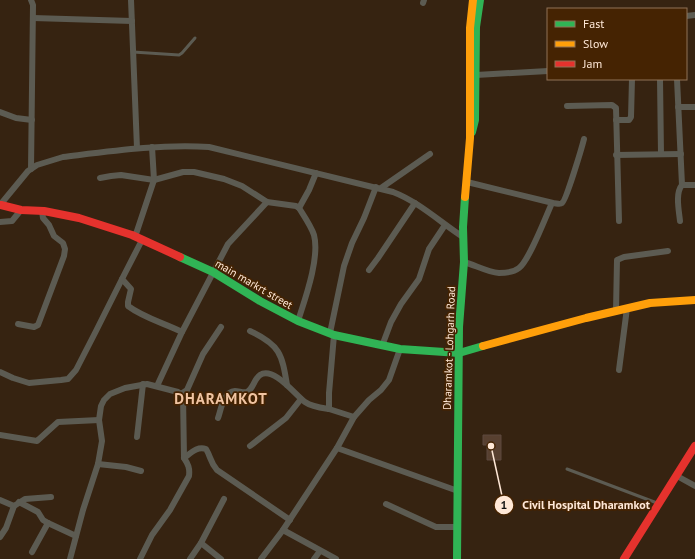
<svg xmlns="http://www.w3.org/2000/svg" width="695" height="559" font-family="'PT Sans',sans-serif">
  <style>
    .building { fill: #584030; stroke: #5c493e }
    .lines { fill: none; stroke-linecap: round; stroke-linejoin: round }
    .lane { stroke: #5c5b52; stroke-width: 3 }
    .street { stroke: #5c5b52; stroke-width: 6 }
    .fast { stroke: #30b455; stroke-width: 8 }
    .slow { stroke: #ff9f0a; stroke-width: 8 }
    .jam { stroke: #e5322d; stroke-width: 8 }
    .labels { text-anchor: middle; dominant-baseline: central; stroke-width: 3.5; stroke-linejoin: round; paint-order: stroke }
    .street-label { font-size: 11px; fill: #ffe8d7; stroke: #452302 }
    .district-label { font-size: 15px; font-weight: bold; letter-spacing: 1px; fill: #f0c4a2; stroke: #452302 }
    .leader { fill: none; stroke: #ffe8d7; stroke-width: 1.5 }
    .callout-dot { fill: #ffe8d7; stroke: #452302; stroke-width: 1.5 }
    .mark-label { font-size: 12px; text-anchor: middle; font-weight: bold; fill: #111 }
    .callout-label { font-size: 12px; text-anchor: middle; font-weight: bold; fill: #ffe8d7; stroke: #452302; stroke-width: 3.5; stroke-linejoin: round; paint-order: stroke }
  </style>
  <rect width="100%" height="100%" fill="#362311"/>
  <path class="building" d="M483,435H501V460H487V445H483Z"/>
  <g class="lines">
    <g class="lane">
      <path d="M133,52L179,55L182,53L195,38"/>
      <path d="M567,469L657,503"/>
    </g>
    <g class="street">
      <path d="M131,0L137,148"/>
      <path d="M423,3L424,0"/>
      <path d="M686,16L695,15"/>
      <path d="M33,18L132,21"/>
      <path d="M476,75L548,71"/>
      <path d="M660,79L661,154"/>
      <path d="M677,79L682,185H695"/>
      <path d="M567,106L612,105L616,108L619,221"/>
      <path d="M678,107H695"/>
      <path d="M0,112L16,118L32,120"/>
      <path d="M616,120H629L631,117L632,79"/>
      <path d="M616,155L681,154"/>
      <path d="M31,169L33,5L31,0"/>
      <path d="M100,178L111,176L121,175L154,180L183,172H194L224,179L242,186L267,202L296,206L299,208L309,190L316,173"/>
      <path d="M467,182L553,203C556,203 560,205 562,203C566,201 582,147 584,139"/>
      <path d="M381,188L430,154"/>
      <path d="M0,205L28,171L37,165L63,157C112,151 160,144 209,147L393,192C419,202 440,222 463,237"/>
      <path d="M680,221C679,211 675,193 682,185"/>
      <path d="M0,222L12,221L21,210"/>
      <path d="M135,237L154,180L152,147"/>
      <path d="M142,240L122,279L131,289L128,302V306C144,318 164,323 182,332"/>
      <path d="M464,262C475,265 487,272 499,273C505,273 514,272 519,268C529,261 546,216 552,203"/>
      <path d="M369,270L378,258L415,203"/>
      <path d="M616,311L617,260L624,257L668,251"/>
      <path d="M298,321C305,299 320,258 314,235C311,226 304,216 299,208"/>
      <path d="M18,324L34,327L38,325L64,256L65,249L63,243L54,236L49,225L43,218L42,211"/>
      <path d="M250,331C280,345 282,354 287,385"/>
      <path d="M330,333L344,266L352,243L364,218L376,187"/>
      <path d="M334,335L329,393V409L354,417"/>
      <path d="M382,346L391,322L401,304L419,279L429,249L445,225"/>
      <path d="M619,370L627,308"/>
      <path d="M0,372L13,378L29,383L61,380L68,379L76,370L96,331L122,279"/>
      <path d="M157,386L182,332L228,244L267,202"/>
      <path d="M181,394L187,390L203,354L221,327"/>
      <path d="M218,418C221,410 223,392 235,391C239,391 243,393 247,392C254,388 254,379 260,375C274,366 296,396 305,402C312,407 322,408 329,409"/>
      <path d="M0,435L37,441L58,422L99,420"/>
      <path d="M137,437L143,384"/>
      <path d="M250,446L286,418L301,399"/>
      <path d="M337,448L458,491"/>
      <path d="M184,458C191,453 197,446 206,449C211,457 210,462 217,470L290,520"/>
      <path d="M98,464L126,467L141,471"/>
      <path d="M677,476L695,486"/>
      <path d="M0,500L14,506"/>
      <path d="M19,502L38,512L43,520L48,523L76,536"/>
      <path d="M386,504L436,527H457"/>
      <path d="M283,530L336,559"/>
      <path d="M0,537L6,528L14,506L25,499L51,497"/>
      <path d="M201,543L221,559"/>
      <path d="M32,552L48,523"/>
      <path d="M70,559L83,510L98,464L102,441L99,420L101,406L104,400L110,394L125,388L147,384L178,392L183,395L184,458C188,464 190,468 189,476L170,510L152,535L140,559"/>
      <path d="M190,559L201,543L224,499"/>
      <path d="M261,559L283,530L337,448L354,417L369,400L381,390L389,380L400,349"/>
      <path d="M314,559L320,551"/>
    </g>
    <g class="fast">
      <path d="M472,132L475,120L476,27L480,0"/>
      <path d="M180,257L213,272L260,301L298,321L334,335L400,349L459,353L483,346"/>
      <path d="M457,559L459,327L464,262L463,227L465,197"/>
    </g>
    <g class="slow">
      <path d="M465,197L470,138V28L473,0"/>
      <path d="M483,346L586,318L650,303L695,300"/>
    </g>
    <g class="jam">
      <path d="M1,205L21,210L44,211L79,218L132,235L180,257"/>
      <path d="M624,559L695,446"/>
    </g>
  </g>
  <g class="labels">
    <g class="street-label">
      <text transform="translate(254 284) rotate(30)">main markrt street</text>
      <text transform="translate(449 348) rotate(-88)">Dharamkot - Lohgarh Road</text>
    </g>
    <g class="district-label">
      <text x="221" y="398">DHARAMKOT</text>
    </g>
  </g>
  <path class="leader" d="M491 446L504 505"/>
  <g class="callout-dot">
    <circle cx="491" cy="446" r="4"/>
    <circle cx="504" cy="505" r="10"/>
  </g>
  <g class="mark-label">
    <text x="504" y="509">1</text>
  </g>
  <g class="callout-label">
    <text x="586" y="509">Civil Hospital Dharamkot</text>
  </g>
  <rect x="547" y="8" width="140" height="72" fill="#452302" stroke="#8f7257"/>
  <rect x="555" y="21" width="20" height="6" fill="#30b455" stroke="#8f7257"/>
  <text x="583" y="28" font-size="12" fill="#ffe8d7">Fast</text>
  <rect x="555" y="41" width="20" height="6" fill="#ff9f0a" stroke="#8f7257"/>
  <text x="583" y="48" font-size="12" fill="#ffe8d7">Slow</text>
  <rect x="555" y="61" width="20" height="6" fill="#e5322d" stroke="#8f7257"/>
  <text x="583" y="68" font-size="12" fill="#ffe8d7">Jam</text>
</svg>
